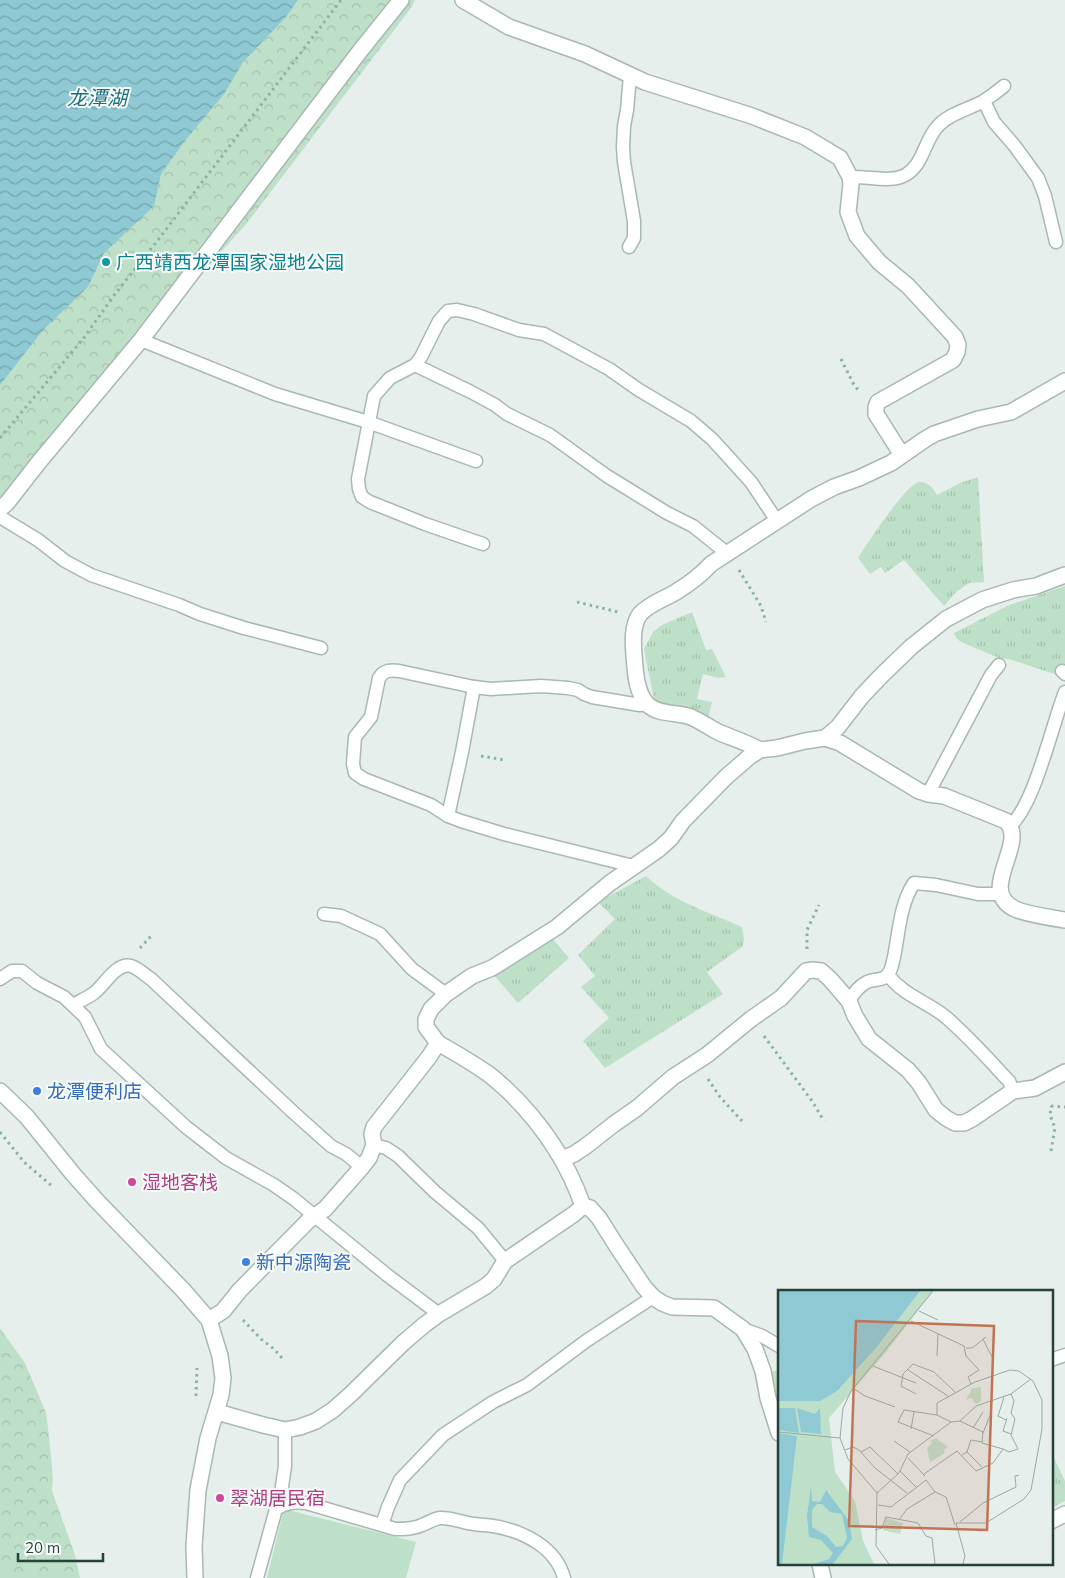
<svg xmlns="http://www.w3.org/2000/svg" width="1065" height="1578" font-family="Mulish,'Noto Sans SC',sans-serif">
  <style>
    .grass { fill: url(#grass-tufts) }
    .park { fill: url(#park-crowns) }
    .garden { fill: #bfe0c8 }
    .water { fill: url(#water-waves) }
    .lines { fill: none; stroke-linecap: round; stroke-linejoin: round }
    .service-casing { stroke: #a8b8b2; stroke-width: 15 }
    .minor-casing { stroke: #a8b8b2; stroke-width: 18 }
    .path { stroke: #86b3a5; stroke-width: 3; stroke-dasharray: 2.5 4; stroke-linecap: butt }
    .service { stroke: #fff; stroke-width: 12 }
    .minor { stroke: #fff; stroke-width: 15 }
    .culture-dot { fill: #0f9aa8; stroke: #f7fbf9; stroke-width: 2 }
    .shop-dot { fill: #3f7fe0; stroke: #f7fbf9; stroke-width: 2 }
    .hotel-dot { fill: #d1479c; stroke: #f7fbf9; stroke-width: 2 }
    .labels { text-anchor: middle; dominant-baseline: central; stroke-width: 4; stroke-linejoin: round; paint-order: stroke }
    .culture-label { font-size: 19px; fill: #0d838f; stroke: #f7fbf9; text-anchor: start }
    .shop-label { font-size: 19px; fill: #366cbe; stroke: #f7fbf9; text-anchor: start }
    .hotel-label { font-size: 19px; fill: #b23c85; stroke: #f7fbf9; text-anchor: start }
    .water-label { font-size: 20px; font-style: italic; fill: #1c6f80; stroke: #f7fbf9 }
    .inset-road { fill: none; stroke: #98aaa4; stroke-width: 1 }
    .view { fill: #c07456; fill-opacity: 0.15; stroke: #c07456; stroke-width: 2.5 }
    .inset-edge { fill: none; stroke: #24423a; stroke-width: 2.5 }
  </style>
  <defs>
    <pattern id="grass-tufts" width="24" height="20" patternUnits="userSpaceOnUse" patternTransform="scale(1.25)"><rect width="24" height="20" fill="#bfe0c8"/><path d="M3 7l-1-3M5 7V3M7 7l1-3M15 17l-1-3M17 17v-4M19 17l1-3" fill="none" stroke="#a4c1ad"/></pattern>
    <pattern id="park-crowns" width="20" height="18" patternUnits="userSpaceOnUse" patternTransform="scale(1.25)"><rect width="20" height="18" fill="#bfe0c8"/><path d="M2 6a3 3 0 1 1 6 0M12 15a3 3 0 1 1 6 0" fill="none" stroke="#a4c1ad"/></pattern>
    <pattern id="water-waves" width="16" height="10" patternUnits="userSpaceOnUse" patternTransform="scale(1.25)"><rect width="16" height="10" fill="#8ec9d4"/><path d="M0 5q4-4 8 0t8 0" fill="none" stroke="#74a5ad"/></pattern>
  </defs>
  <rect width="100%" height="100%" fill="#e6efeb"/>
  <g class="grass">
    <path d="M978,477L984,582L969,583L956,592L944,606L904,560L885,573L881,567L870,574L858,558C867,544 906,484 919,482C928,481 934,489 937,495L960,483Z"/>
    <path d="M1065,586V667L1057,671V675L1009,659L999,658L961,642L956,638L954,633L1009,605Z"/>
    <path d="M692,612L706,650L712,649L726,677L719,678L703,674L697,699L712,702L707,723L663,705L654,699L644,649L653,632L662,625Z"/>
    <path d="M646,876C673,902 709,912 742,927L744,939L743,946L707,972L723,994L605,1068L583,1041L609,1018L581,987L595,976L578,955L615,919L598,902Z"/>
    <path d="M551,937L569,958L518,1003L493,974L531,953Z"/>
    <path d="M779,1370V1402L776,1403L769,1380L771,1372Z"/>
    <path d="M1051,1452L1065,1481V1501L1051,1508Z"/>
  </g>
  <g class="park">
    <path d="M0,0H415L411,8L247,223L177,301L0,505Z"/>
    <path d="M0,1328L25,1363L46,1413L49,1436L53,1479L52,1491L75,1555L80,1578H0Z"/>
  </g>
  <path class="garden" d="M284,1509L416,1542L406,1578H267Z"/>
  <path class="water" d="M0,0H298L286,17L243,62L224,94L184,142L161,174L154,206L104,253L88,287L43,330L0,385Z"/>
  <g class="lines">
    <g class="service-casing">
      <g id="service">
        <path d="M984,101L994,122L1014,145L1038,178L1045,196L1056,242"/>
        <path d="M850,177C879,176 905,190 921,157C926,147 930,134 938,126C949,114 968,109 982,102C990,97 997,92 1004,86"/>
        <path d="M629,247L634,238V221L624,162L623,147L624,126L627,110L630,76"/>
        <path d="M141,340L275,394L368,422L476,461"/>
        <path d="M415,365L471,392L495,405L507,414L550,435L607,476L667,513L693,526L728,554"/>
        <path d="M0,517L38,540L65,561L91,575L179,605L200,614L244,628L321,648"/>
        <path d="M483,544L425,524L370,502L362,497L359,489L358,479L374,396L390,378L415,365L421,357L439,321L448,311L457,310L474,314L519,330L544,334L609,369L639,390L691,421L712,439L751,482L777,521"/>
        <path d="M1062,671L1065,674"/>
        <path d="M928,794L991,675L999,665"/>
        <path d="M448,816L462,752L474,687"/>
        <path d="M1011,825C1035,803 1052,725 1065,692"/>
        <path d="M633,866L504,834L461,821L448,816L431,805L364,779L355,773L353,764L355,737L371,717L379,678C384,670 390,670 399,671L474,687L491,689L541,686L568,688L578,690L584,694L592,697L640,705L646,704"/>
        <path d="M324,914L341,916L380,934L412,969L446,994"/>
        <path d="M888,975C905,997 927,1001 947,1018C967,1036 986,1056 1004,1076L1009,1081L1013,1091"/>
        <path d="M0,979L12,971H22L37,983L64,997L85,1017L101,1049L186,1127L226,1158L274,1185L294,1199L387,1275L439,1314"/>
        <path d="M849,1001C853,994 859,986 867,982C876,978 885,982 890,971C892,967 893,961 894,957C899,932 900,904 914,883L936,885L978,894H1001"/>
        <path d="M73,1005C80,1001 87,998 94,993C104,986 116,962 131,966C138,968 145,975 151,979L294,1113L331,1146L346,1154L362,1167"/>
        <path d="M374,1145L386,1148L398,1156L435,1192L478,1228L505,1261"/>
        <path d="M743,1329L762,1336L779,1346"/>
        <path d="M1051,1360L1065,1355"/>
        <path d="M284,1504L282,1486L285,1466V1430"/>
        <path d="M382,1525L388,1507L400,1480L443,1435L493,1402L527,1385L586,1341L653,1297"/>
        <path d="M257,1578L276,1509C286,1502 294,1502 306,1503L395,1529C404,1529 414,1529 422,1525C428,1523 433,1519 440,1518C450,1517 463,1523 474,1524C480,1525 487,1525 493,1526C523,1531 556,1547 564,1578"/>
      </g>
    </g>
    <g class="minor-casing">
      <g id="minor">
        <path d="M463,0L509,27L585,54L645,82L752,116L805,137L840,158L850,177L851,184L848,212L857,236L879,262L908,286L955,337L958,345L957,352L953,360L878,402L876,407V414L902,455"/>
        <path d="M0,509L7,503L39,462L141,340L360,51L401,0"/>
        <path d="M825,738L838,727L862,696L882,675L911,647L946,619L982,600L1013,590L1036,586L1065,575"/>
        <path d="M760,750C746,742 732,738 718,732C709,727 700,721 691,717C678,712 659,715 648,705C636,694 635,669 634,655C633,642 632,625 640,614C649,604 664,599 676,592C689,584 701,575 711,564L811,499L834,487L859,478L891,463L924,440L934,434L978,419L1011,412L1065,381"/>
        <path d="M438,1043C454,1052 471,1062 487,1073C493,1077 499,1083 505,1088C540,1121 567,1160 583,1206"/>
        <path d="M0,1091L27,1117L73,1174L97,1201L183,1290L209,1320L220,1356L223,1378L221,1395L208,1438L198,1490L194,1546L195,1578"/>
        <path d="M562,1159L574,1154L586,1146L614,1124L637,1108L673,1077L707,1055L751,1019L781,998L806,971L813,970L821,971L830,979L849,1001L855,1016L869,1039L908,1070L919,1083L936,1110L946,1118L955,1123H964L972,1119L1013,1091L1035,1088L1065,1072"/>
        <path d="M209,1320L223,1311L240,1290L309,1220L325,1209L362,1167L369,1158L374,1145L372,1134L374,1127L429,1057L438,1043L426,1027V1019L431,1009L446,994L472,976L492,968L557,927L610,883L659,849L671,838L683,821L726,777L749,757L760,750L777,748L805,741L825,738L840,743L919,791L928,794L944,796L1006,821C1029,843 976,890 1015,909C1027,914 1052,918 1065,920"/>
        <path d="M217,1412L263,1425L285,1430L300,1427L316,1421L333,1410L351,1394L403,1343L424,1325L439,1314L486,1286L494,1279L505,1261L574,1214L583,1206L590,1208L599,1218L616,1245L644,1287L653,1297L662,1303L672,1307L714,1308L743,1329L755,1349L763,1371L768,1398L779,1433"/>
        <path d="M1051,1521L1065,1514"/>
        <path d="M820,1564L823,1578"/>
      </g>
    </g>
    <g class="path">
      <path d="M841,359L854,385L859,391"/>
      <path d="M0,438L83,339L115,294L158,240L341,0"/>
      <path d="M739,570L761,606L766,622"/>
      <path d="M577,602L618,612"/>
      <path d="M481,756L505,760"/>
      <path d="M140,948L152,935"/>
      <path d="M807,949V930L819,905"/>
      <path d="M764,1036L812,1101L824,1121"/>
      <path d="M708,1079L720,1097L742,1121"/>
      <path d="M1051,1106L1065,1107"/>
      <path d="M0,1132L24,1162L53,1187"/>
      <path d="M1051,1151L1055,1128L1050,1115L1051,1106"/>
      <path d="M243,1320L261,1339L274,1349L282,1358"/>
      <path d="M196,1396L197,1368"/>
    </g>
    <use href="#service" class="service"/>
    <use href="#minor" class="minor"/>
  </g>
  <circle class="culture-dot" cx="106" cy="262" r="5"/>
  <g class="shop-dot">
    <circle cx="37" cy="1091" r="5"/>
    <circle cx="246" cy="1262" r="5"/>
  </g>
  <g class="hotel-dot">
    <circle cx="132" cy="1182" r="5"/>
    <circle cx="220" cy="1498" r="5"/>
  </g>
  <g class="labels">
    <g class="culture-label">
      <text x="116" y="262">广西靖西龙潭国家湿地公园</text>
    </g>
    <g class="shop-label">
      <text x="47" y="1091">龙潭便利店</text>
      <text x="256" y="1262">新中源陶瓷</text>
    </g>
    <g class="hotel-label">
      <text x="142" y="1182">湿地客栈</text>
      <text x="230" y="1498">翠湖居民宿</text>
    </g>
    <g class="water-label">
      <text x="97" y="97">龙潭湖</text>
    </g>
  </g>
  <g transform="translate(778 1290)">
    <rect width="275" height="275" fill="#e6efeb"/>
    <path d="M203,97V111L198,114L193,108L188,110L194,98ZM158,148L170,157L166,160L167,163L152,172L149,158L154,153L152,151Z" fill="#bfe0c8"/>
    <path d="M0,1H155L109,61L51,128L57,182L77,211L85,251L96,274H0Z" fill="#bfe0c8"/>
    <path d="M108,228L125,233L122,244L105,240Z" fill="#bfe0c8"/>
    <path d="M0,1H142L97,59L59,101L42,111H0ZM0,118H17L21,143L0,140ZM42,118L43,144L23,142L19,118L37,124ZM0,143L19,146L4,274H0ZM33,196L34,211L42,212L48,200L71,231L74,249L55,274H36L51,269L55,263L43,250L31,247L29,226ZM39,214H44L52,222L64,224L69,248L65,256L58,257L49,246L34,237V220Z" fill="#8ec9d4" fill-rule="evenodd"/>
    <path class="inset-road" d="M141,21L160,30M133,31L186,56L188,66L201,80L190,87L193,94M205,49L214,67M188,58H194L208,47M159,66L160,44M95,76L138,93M130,80L170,106M75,98L87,106L117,117M138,104L123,96L125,84L135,74L156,82L177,102M226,107L220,126L228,130M229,128L225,141L233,144M182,131L198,116L233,104L253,89M173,132L159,125V113L197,92L232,80L241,81L255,91L264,110V139L253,200L246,209L208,233H178L187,266L185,274M195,138L205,122M133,139L136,122M0,142L62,148L70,169L99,203L98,256L111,274M205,143L213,123M156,146L120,132L126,120L159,125M62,148L65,118L73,101L155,1M116,151L132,162M225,159L231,162L240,159L233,145L237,129L233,123L236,111L233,104M67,160L75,157L81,160L97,178L129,203M83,162L92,157L120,184M189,162L204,177M184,165L189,162L193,150L204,152M130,168L147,186M122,181L138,197M99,203L121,183L130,164L173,132L182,131L205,142L204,153L225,159L215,173L198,181L179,161L146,184M100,215L113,217L148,190L157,202L168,207L177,235M121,230L129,219L157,202M182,232L205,213L238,197L237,186L241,185M97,240L104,238L108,227L140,233L148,246L154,248L157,274"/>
    <path class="view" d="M78,31L216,36L209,240L71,236Z"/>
    <rect width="275" height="275" class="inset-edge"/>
  </g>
  <path d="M18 1553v8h85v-8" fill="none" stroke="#24423a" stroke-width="2.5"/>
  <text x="25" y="1553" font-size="15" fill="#24423a" stroke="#f7fbf9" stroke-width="4" paint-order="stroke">20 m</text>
</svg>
